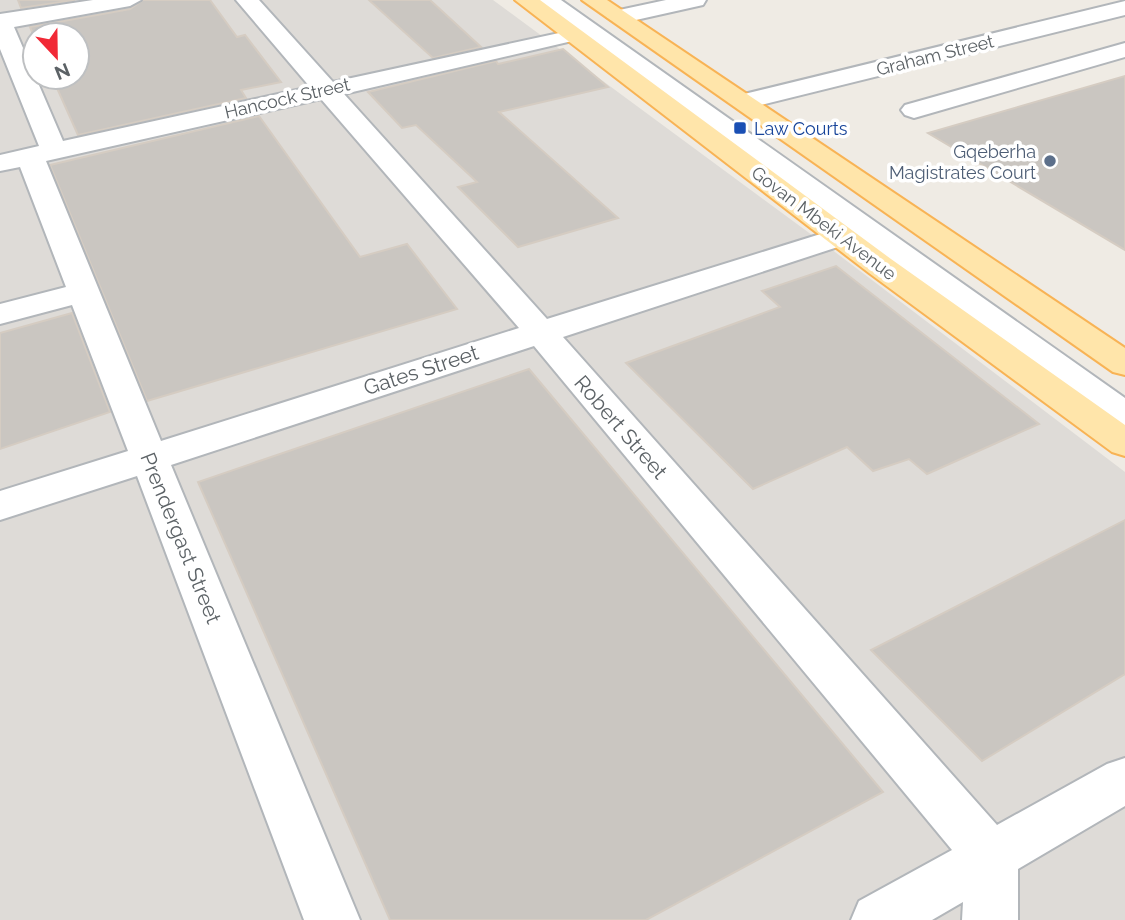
<svg xmlns="http://www.w3.org/2000/svg" width="1125" height="920" font-family="Raleway,sans-serif">
  <style>
    .industrial { fill: #dedbd7; fill-rule: evenodd }
    .building { fill: #cac6c1; stroke: #d5ccc2; stroke-width: 2 }
    .lines { fill: none; stroke-linecap: round; stroke-linejoin: round }
    .minor-casing { stroke: #b2b6ba; stroke-width: 4 }
    .major-casing { stroke: #f8b355; stroke-width: 4 }
    .minor { fill: #fff; fill-rule: evenodd }
    .major { fill: #ffe5aa; fill-rule: evenodd }
    .transit-dot { fill: #1a4fb4; stroke: #fff; stroke-width: 2.5 }
    .service-dot { fill: #5c6f8a; stroke: #fff; stroke-width: 2.5 }
    .labels { text-anchor: middle; dominant-baseline: central; stroke-width: 7; stroke-linejoin: round; paint-order: stroke }
    .far-street-label { font-size: 18px; fill: #5c6266; stroke: #fff }
    .far-transit-label { font-size: 18px; fill: #164399; stroke: #fff; text-anchor: start }
    .far-service-label { font-size: 18px; fill: #4e5e75; stroke: #fff; text-anchor: end }
    .street-label { font-size: 21px; fill: #5c6266; stroke: #fff }
  </style>
  <rect width="100%" height="100%" fill="#efebe4"/>
  <path class="industrial" d="M0,0H493L831,249L1125,472V920H0ZM35,35H77V77H35Z"/>
  <g class="building">
    <path d="M18,0H75L21,8Z"/>
    <path d="M143,0H210L237,37L245,35L281,82L241,90L246,98L78,135L52,77H77V35H35V39L30,27L130,9Z"/>
    <path d="M369,0H430L481,47L433,58Z"/>
    <path d="M563,49L608,87L499,112L618,218L518,247L458,187L477,182L416,125L402,128L368,92L496,61L498,64Z"/>
    <path d="M1125,76V250L928,133Z"/>
    <path d="M259,116L360,257L407,244L457,309L147,401L50,165Z"/>
    <path d="M836,266L1039,424L927,474L909,459L873,471L847,447L753,489L626,363L780,307L762,291Z"/>
    <path d="M72,313L110,412L0,449V333Z"/>
    <path d="M529,369L883,792L646,920H390L198,482Z"/>
    <path d="M1125,520V674L982,761L871,650Z"/>
  </g>
  <g class="lines">
    <g class="minor-casing">
      <g id="minor">
        <path d="M93,0H141L130,6L14,27L63,141L310,87L236,0H259L333,82L573,30L536,0H561L1125,398V428L1112,425L856,237L853,242L563,337L997,825L1107,764L1125,758V806L1018,869V920H962L963,902L932,920H851L859,901L952,850L534,346L171,465L360,920H304L137,476L0,520V491L128,451L72,305L0,324V304L66,287L20,167L0,171V155L39,146L0,49V14ZM585,38L843,227L547,319L344,94ZM321,99L519,328L161,441L46,161Z"/>
        <path d="M666,0H706L703,5L618,24L607,17L610,12Z"/>
        <path d="M1125,1V15L745,109L736,106L732,101L736,96Z"/>
        <path d="M1125,43V57L914,118L905,115L901,110L905,105Z"/>
      </g>
    </g>
    <g class="major-casing">
      <g id="major">
        <path d="M515,0H540L891,259L1125,425V456L1112,452L869,273Z"/>
        <path d="M582,0H607L1125,348V375L1113,372Z"/>
      </g>
    </g>
    <use href="#minor" class="minor"/>
    <use href="#major" class="major"/>
  </g>
  <rect class="transit-dot" x="733" y="121" width="14" height="14" rx="3.5"/>
  <circle class="service-dot" cx="1050" cy="161" r="7"/>
  <g class="labels">
    <g class="far-street-label">
      <text transform="translate(935 55) rotate(-14)">Graham Street</text>
      <text transform="translate(287 98) rotate(-13)">Hancock Street</text>
      <text transform="translate(824 223) rotate(37)">Govan Mbeki Avenue</text>
    </g>
    <g class="far-transit-label">
      <text x="754" y="128">Law Courts</text>
    </g>
    <g class="far-service-label">
      <text x="1036" y="151">Gqeberha<tspan x="1036" dy="21">Magistrates Court</tspan></text>
    </g>
    <g class="street-label">
      <text transform="translate(421 370) rotate(-18)">Gates Street</text>
      <text transform="translate(621 427) rotate(49)">Robert Street</text>
      <text transform="translate(181 538) rotate(68)">Prendergast Street</text>
    </g>
  </g>
  <g transform="translate(56 56) rotate(158)"><circle r="33" fill="#ffffff" stroke="#bec0c2" stroke-width="2"/>
  <path d="M0-5L12 26L0 18L-12 26Z" fill="#f12936"/>
  <text y="-10" font-size="19" font-weight="bold" text-anchor="middle" fill="#5c6266">N</text>
  </g>
</svg>
